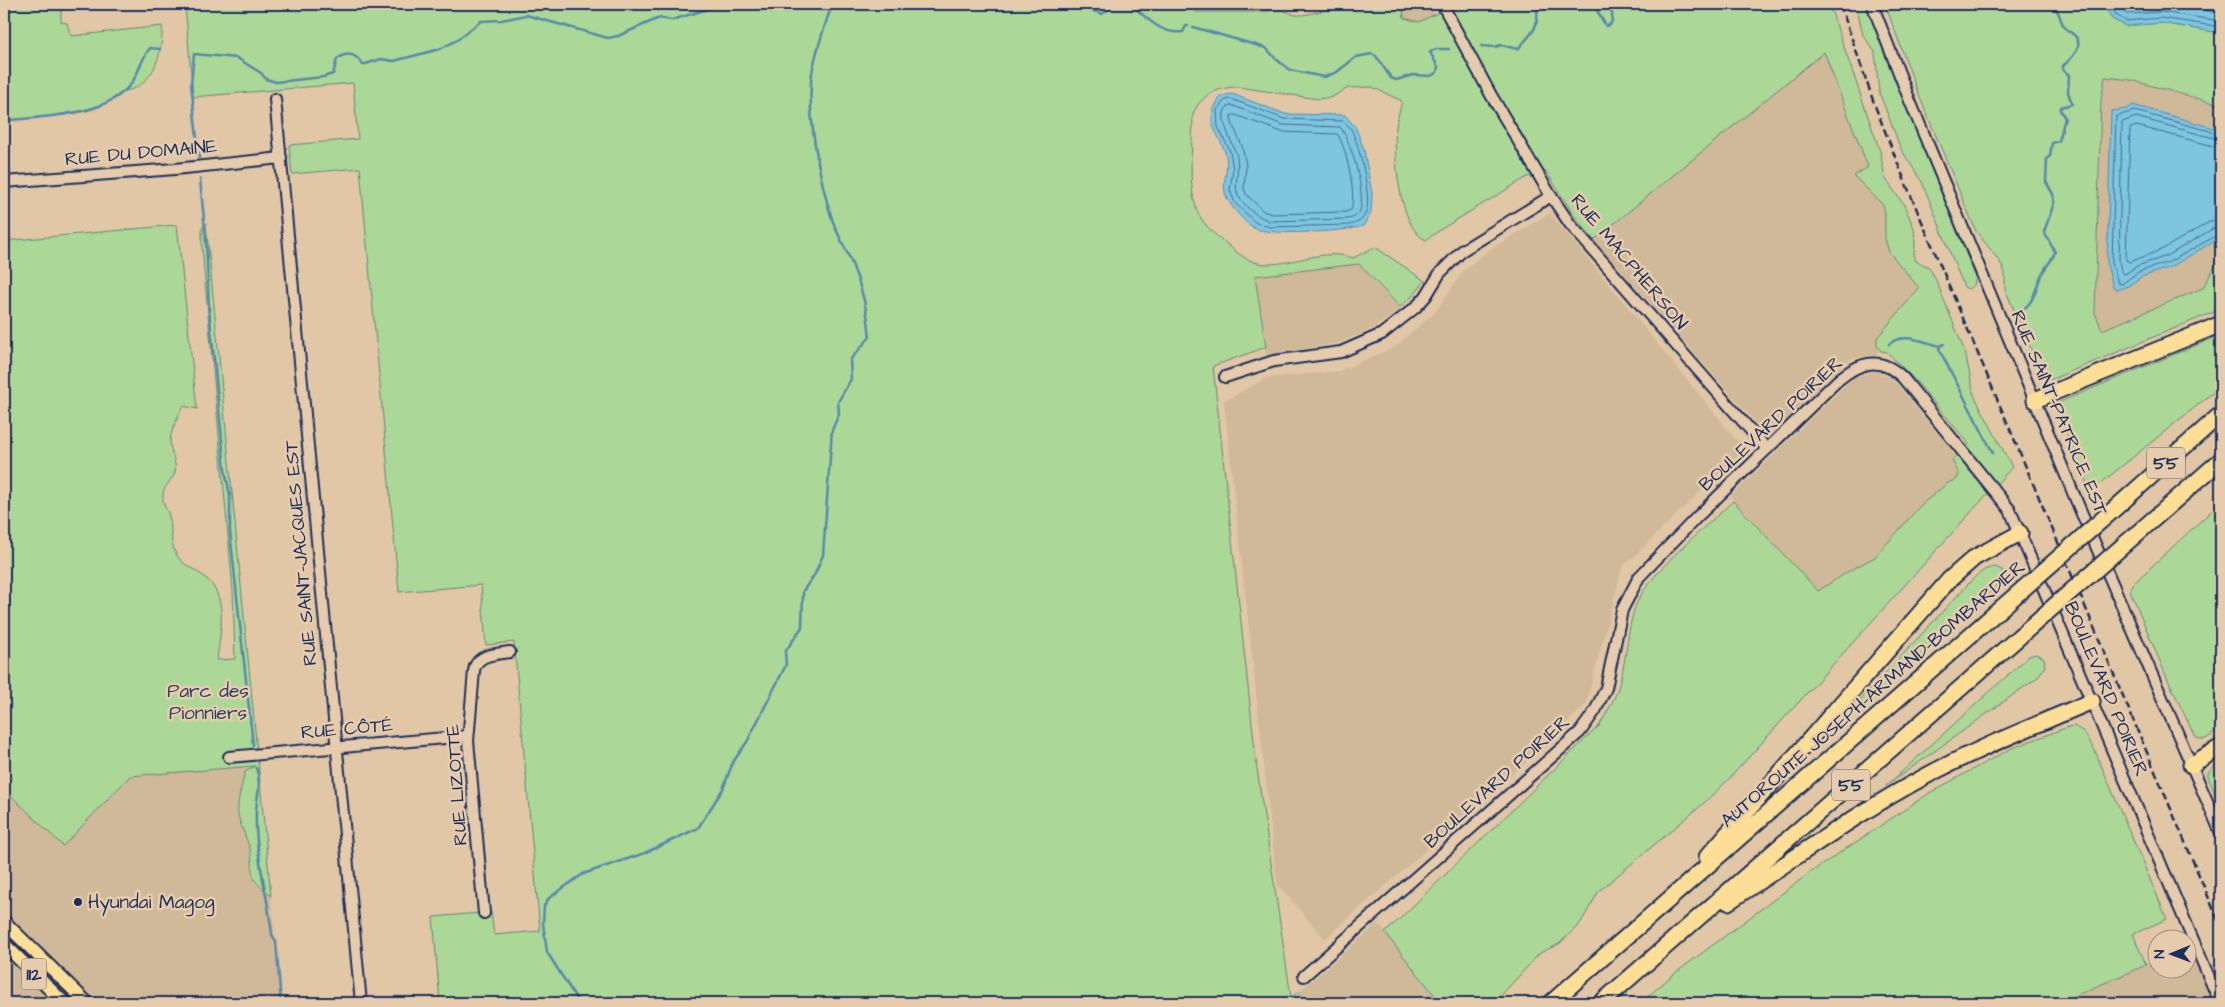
<svg xmlns="http://www.w3.org/2000/svg" width="2225" height="1007" font-family="'Architects Daughter',sans-serif">
  <style>
    .built { fill: #d0b999 }
    .green { fill: #abd897; stroke: #63847a }
    .water { fill: #7ec5df; stroke: #5689ab }
    .lines { fill: none; stroke-linecap: round; stroke-linejoin: round }
    .shore { stroke: #436b92; stroke-width: 1 }
    .stream { stroke: #5689ab; stroke-width: 2.5 }
    .minor-casing { stroke: #1b2f5e; stroke-width: 14 }
    .major-casing { stroke: #1b2f5e; stroke-width: 16 }
    .highway-casing { stroke: #1b2f5e; stroke-width: 19 }
    .minor { stroke: #e6ccad; stroke-width: 10 }
    .major { stroke: #fcde96; stroke-width: 12 }
    .highway { stroke: #fcde96; stroke-width: 15 }
    .rail { stroke: #1b2f5e; stroke-width: 2.5; stroke-dasharray: 8 4; stroke-linecap: butt }
    .highway-bridge-casing { stroke: #1b2f5e; stroke-width: 19; stroke-linecap: butt }
    .highway-bridge { stroke: #fcde96; stroke-width: 15 }
    .poi-dot { fill: #1b2f5e; stroke: #e6ccad; stroke-width: 2 }
    .labels { text-anchor: middle; dominant-baseline: central; stroke-width: 5; stroke-linejoin: round; paint-order: stroke }
    .shield { fill: #e6ccad; stroke: #585e76; stroke-width: 1 }
    .shield-label { font-size: 18px; font-weight: bold; fill: #1b2f5e }
    .street-label { font-size: 19px; fill: #1b2f5e; stroke: #e6ccad }
    .park-label { font-size: 19px; fill: #294064; stroke: #e6ccad }
    .poi-label { font-size: 19px; fill: #1b2f5e; stroke: #e6ccad; text-anchor: start }
  </style>
  <rect width="100%" height="100%" fill="#e1c7a5"/>
  <filter id="ink" filterUnits="userSpaceOnUse"><feTurbulence type="fractalNoise" baseFrequency=".02" numOctaves="2"/><feDisplacementMap in="SourceGraphic" scale="10" xChannelSelector="R" yChannelSelector="G"/><feConvolveMatrix kernelMatrix="1 2 1 2 8 2 1 2 1" color-interpolation-filters="sRGB"/></filter>
  <g filter="url(#ink)">
    <g class="built">
      <path d="M1168,4H1327L1170,21Z"/>
      <path d="M1389,4H1430L1436,19L1402,27Z"/>
      <path d="M1824,51L1868,167L1854,176L1883,205L1885,212V239L1889,252L1919,288L1877,338V346L1879,350L1876,355L1853,358L1842,365L1783,423L1777,427L1763,428L1758,425L1594,240Z"/>
      <path d="M2105,76L2131,80L2221,105V255L2203,288L2102,330L2095,313L2101,100Z"/>
      <path d="M1550,213L1744,449L1622,568L1586,704L1535,754L1325,939L1277,884L1224,401L1267,378L1339,371L1395,347L1436,311L1464,270L1489,250Z"/>
      <path d="M1359,264L1401,309L1374,328L1339,343L1266,356L1255,276Z"/>
      <path d="M1873,371L1889,377L1897,384L1956,456L1952,461L1959,477L1922,504L1875,557L1849,571L1818,591L1730,497L1854,377Z"/>
      <path d="M259,765L245,772L238,808V817L250,849L251,876L255,883L271,896L281,1003H4V789L63,846L130,776Z"/>
      <path d="M1378,923L1441,1003H1308L1299,992Z"/>
      <path d="M2189,946L2213,1003H2058L2157,960L2158,970H2188Z"/>
    </g>
    <g class="green">
      <path d="M4,4H61V22L67,23L71,36L162,26C163,48 157,75 137,87C132,90 127,90 122,92C114,97 108,103 99,107C75,117 31,117 4,121Z"/>
      <path d="M185,4H1193L1196,12H1261L1280,9L1295,15H1303L1355,4H1402L1404,18L1419,22L1452,6L1451,4H1829L1880,151L1885,178L1904,205L1914,228L1915,244L1914,255L1916,261L1929,267L1936,280L1965,352L1974,395L2012,467L1729,779L1703,804L1599,891L1580,924L1559,944L1540,953L1494,1003H1441L1385,933L1599,726C1607,712 1616,698 1620,681C1627,657 1627,631 1635,607C1647,574 1707,526 1733,501L1818,591L1849,571L1875,557L1922,504L1948,483L1957,479L1959,474L1952,460L1969,444L1915,380L1887,352L1881,351L1877,346V338L1919,288L1889,252L1885,239V212L1883,205L1854,176L1868,167L1824,52L1594,240L1573,214L1546,171L1533,180L1529,176L1443,228L1426,240C1399,229 1393,153 1396,127C1397,118 1400,110 1402,101L1372,87L1348,88L1332,97L1318,99L1239,87C1219,87 1201,94 1193,114C1193,143 1185,196 1202,220C1208,229 1218,237 1227,244C1238,254 1250,264 1267,264C1297,264 1323,248 1353,258L1375,247L1425,281L1414,295L1400,307L1359,264L1255,276L1266,347L1213,366L1257,769L1291,997L1299,992L1308,1003H440L433,917L491,912L494,935L540,931L514,642L486,645L481,585L399,592L360,168L292,174L289,145L358,139L353,83L193,97Z"/>
      <path d="M1856,4H1866L1885,55L1976,278L1974,285L1968,289L1964,287L1922,182L1901,149L1879,92L1875,52L1863,35Z"/>
      <path d="M1885,4H2104L2112,19L2126,26L2161,23L2221,33V105L2131,80L2105,77L2101,100L2095,313L2102,330L2203,288L2221,255V309L2045,382L2005,289V273L2000,262L1976,231L1918,93Z"/>
      <path d="M206,223L271,896C244,873 256,879 250,849C247,839 242,829 239,819C235,805 242,786 245,772L255,766L130,776L63,846L4,789V241L177,225L197,409L183,406C179,416 170,431 170,442C170,452 177,461 175,472C173,481 163,485 163,495C162,502 165,507 168,513C173,526 169,542 176,554C182,565 193,568 202,575C230,595 220,631 217,660L235,659L233,590L202,247V228Z"/>
      <path d="M2221,335V386L2090,492L2055,404Z"/>
      <path d="M2221,502V728L2206,739H2199L2194,735L2164,671L2130,590L2134,583Z"/>
      <path d="M1995,567L2002,570L2003,576L2001,582L1912,664L1831,732L1968,584C1977,575 1983,568 1995,567Z"/>
      <path d="M2036,654L2044,658L2045,666L2038,677L1886,786L2029,656Z"/>
      <path d="M2074,726L2084,732L2095,751L2167,919L2133,934L2146,965L2058,1003H1640L1674,974L1811,872L1931,792L2012,748L2068,727Z"/>
      <path d="M2221,761V808L2208,777V772Z"/>
    </g>
    <g class="water">
      <path d="M2104,4H2221V33L2161,23L2126,26L2112,19Z"/>
      <path d="M1232,94L1285,114L1345,115L1356,128L1364,150L1372,194L1371,213L1363,226C1345,232 1269,236 1254,228C1243,221 1229,205 1225,193C1222,180 1230,168 1225,152C1216,127 1203,123 1221,96Z"/>
      <path d="M2133,105L2221,130V237L2171,267L2141,277L2128,286L2116,290L2113,288L2107,264L2111,111L2127,109Z"/>
    </g>
    <g class="lines">
      <g class="shore">
        <path d="M2111,4L2116,15L2126,21L2161,18L2221,27"/>
        <path d="M2118,4L2122,11L2127,14L2161,12L2221,21"/>
        <path d="M2126,4L2129,7L2162,4L2221,13"/>
        <path d="M1231,99L1284,119L1343,121C1346,123 1349,126 1351,129C1359,143 1372,197 1366,212C1363,221 1357,223 1349,225L1270,227L1256,223L1235,203L1230,190L1233,169L1230,151L1218,127L1217,110L1224,101Z"/>
        <path d="M1231,105L1283,125L1340,127C1351,140 1366,194 1360,211C1357,217 1353,218 1347,219L1271,221C1259,218 1248,209 1240,199C1232,187 1240,171 1237,157C1235,145 1212,111 1231,105Z"/>
        <path d="M1235,115L1282,132L1337,134C1346,145 1357,197 1351,210L1346,212L1272,214L1263,211L1246,194L1244,188L1246,165L1242,146L1232,123L1231,116Z"/>
        <path d="M2221,134L2135,111L2116,116L2112,263L2118,283L2122,284L2138,272L2169,262L2221,233"/>
        <path d="M2221,140L2136,117L2122,122L2119,262L2122,273L2125,274L2137,266L2167,256L2214,228L2221,227"/>
        <path d="M2221,148L2137,126L2130,128L2126,260L2130,262L2163,249L2211,221L2221,219"/>
      </g>
      <g class="stream">
        <path d="M1076,4L1102,14L1109,9L1110,4"/>
        <path d="M1130,4C1147,17 1160,35 1183,32L1186,26H1188"/>
        <path d="M1580,4L1596,9L1606,26L1610,25C1614,19 1612,10 1609,4"/>
        <path d="M1193,27L1266,48L1276,59L1290,70L1324,77L1337,72L1356,57L1372,54L1376,56L1391,78L1396,80L1413,75L1431,76L1437,72L1438,67L1430,52L1436,49H1449"/>
        <path d="M1481,46L1495,47L1501,45L1518,49C1532,32 1539,30 1537,6L1540,4"/>
        <path d="M4,121C41,116 105,117 130,85C139,74 141,59 150,48L160,49"/>
        <path d="M199,158L191,83L194,54L237,58L261,73L266,79L276,82L323,77L333,74L337,59C348,51 356,54 363,65L381,59L394,61L440,49L457,40L481,21L502,20L526,15L608,38L618,36L659,18L672,20L724,4"/>
        <path d="M200,179L206,241L209,308L225,470L230,495V532L253,745"/>
        <path d="M2013,316C2036,303 2032,297 2041,276C2045,267 2052,261 2055,252L2044,232L2054,203L2053,194L2046,182L2047,159L2050,156L2052,143L2059,141L2065,118L2060,110L2061,107L2072,104L2068,92L2069,75L2063,70V66C2070,60 2085,46 2075,36C2071,32 2066,30 2063,25C2059,16 2059,10 2052,4"/>
        <path d="M1889,344C1904,332 1923,342 1940,346"/>
        <path d="M1944,344L1940,346L1939,349L1993,453"/>
        <path d="M256,768C262,782 257,796 256,811C254,850 268,895 272,935L276,941L281,1003"/>
        <path d="M579,1003L547,952L543,923L544,906L549,898L583,874L645,853L698,828L723,789L733,762L747,742L786,665L785,652L802,627L803,591L815,574L823,555L832,430L839,414L838,402L851,379L850,360L870,337C868,312 862,288 852,264C846,248 837,234 832,219C820,181 806,112 812,73C816,50 825,26 832,4"/>
      </g>
      <g class="minor-casing">
        <g id="minor">
          <path d="M1442,4L1491,95L1551,196L1570,224L1767,449"/>
          <path d="M1872,4L1910,101L2079,507L2221,833"/>
          <path d="M275,99L361,1003"/>
          <path d="M4,182L175,169L281,158"/>
          <path d="M1225,377L1274,361L1341,352L1382,334L1416,307L1426,296L1440,273L1463,250L1551,196"/>
          <path d="M229,757L468,736"/>
          <path d="M484,913L468,741L474,671C476,654 496,654 510,652"/>
          <path d="M1304,976L1580,732L1595,711L1606,688L1622,610L1639,577L1697,517L1837,381C1859,362 1880,355 1903,378L2010,510L2220,1003"/>
        </g>
      </g>
      <g class="major-casing">
        <g id="major">
          <path d="M4,922L87,1003"/>
          <path d="M4,944L64,1003"/>
        </g>
      </g>
      <g class="highway-casing">
        <g id="highway">
          <path d="M2035,400L2221,324"/>
          <path d="M2112,511L2221,414"/>
          <path d="M2125,544L2221,460"/>
          <path d="M2191,765L2221,747"/>
          <path d="M1707,857L1949,580L1974,558L2020,533"/>
          <path d="M1728,902C1794,859 1857,813 1926,776C1980,747 2037,725 2092,701"/>
          <path d="M1551,1003L2007,603"/>
          <path d="M1601,1003L2020,636"/>
        </g>
      </g>
      <use href="#minor" class="minor"/>
      <use href="#major" class="major"/>
      <use href="#highway" class="highway"/>
      <path class="rail" d="M1840,4L1875,106L1906,184L2221,927"/>
      <g class="highway-bridge-casing">
        <g id="highway-bridge">
          <path d="M2007,603L2112,511"/>
          <path d="M2020,636L2125,544"/>
        </g>
      </g>
      <use href="#highway-bridge" class="highway-bridge"/>
    </g>
  </g>
  <circle class="poi-dot" cx="78" cy="902" r="5"/>
  <g class="labels">
    <g class="shield">
      <rect x="2147" y="447.5" width="38" height="31" rx="4"/>
      <rect x="1832" y="769.5" width="38" height="31" rx="4"/>
      <rect x="21.5" y="958.5" width="25" height="31" rx="4"/>
    </g>
    <g class="shield-label">
      <text x="2166" y="463">55</text>
      <text x="1851" y="785">55</text>
      <text x="34" y="974">112</text>
    </g>
    <g class="street-label">
      <text transform="translate(141 153) rotate(-5)">RUE DU DOMAINE</text>
      <text transform="translate(1629 262) rotate(50)">RUE MACPHERSON</text>
      <text transform="translate(2059 413) rotate(67)">RUE SAINT-PATRICE EST</text>
      <text transform="translate(1771 424) rotate(-43)">BOULEVARD POIRIER</text>
      <text transform="translate(301 553) rotate(-95)">RUE SAINT-JACQUES EST</text>
      <text transform="translate(2106 689) rotate(67)">BOULEVARD POIRIER</text>
      <text transform="translate(1873 694) rotate(-41)">AUTOROUTE JOSEPH-ARMAND-BOMBARDIER</text>
      <text transform="translate(347 729) rotate(-5)">RUE CÔTÉ</text>
      <text transform="translate(1497 782) rotate(-42)">BOULEVARD POIRIER</text>
      <text transform="translate(457 785) rotate(-94)">RUE LIZOTTE</text>
    </g>
    <g class="park-label">
      <text x="208" y="691">Parc des<tspan x="208" dy="22">Pionniers</tspan></text>
    </g>
    <g class="poi-label">
      <text x="88" y="902">Hyundai Magog</text>
    </g>
  </g>
  <rect width="2225" height="1007" fill="none" stroke="#e6ccad" stroke-width="20"/>
  <rect x="10" y="10" width="2205" height="987" fill="none" stroke="#1b2f5e" stroke-width="2" filter="url(#ink)"/>
  <g transform="translate(2172 954) rotate(269)"><circle r="24" fill="#e6ccad" stroke="#958d8d"/>
  <path d="M0-4L9 19L0 12L-9 19Z" fill="#1b2f5e"/>
  <text y="-8" font-size="14" font-weight="bold" text-anchor="middle" fill="#1b2f5e">N</text>
  </g>
</svg>
